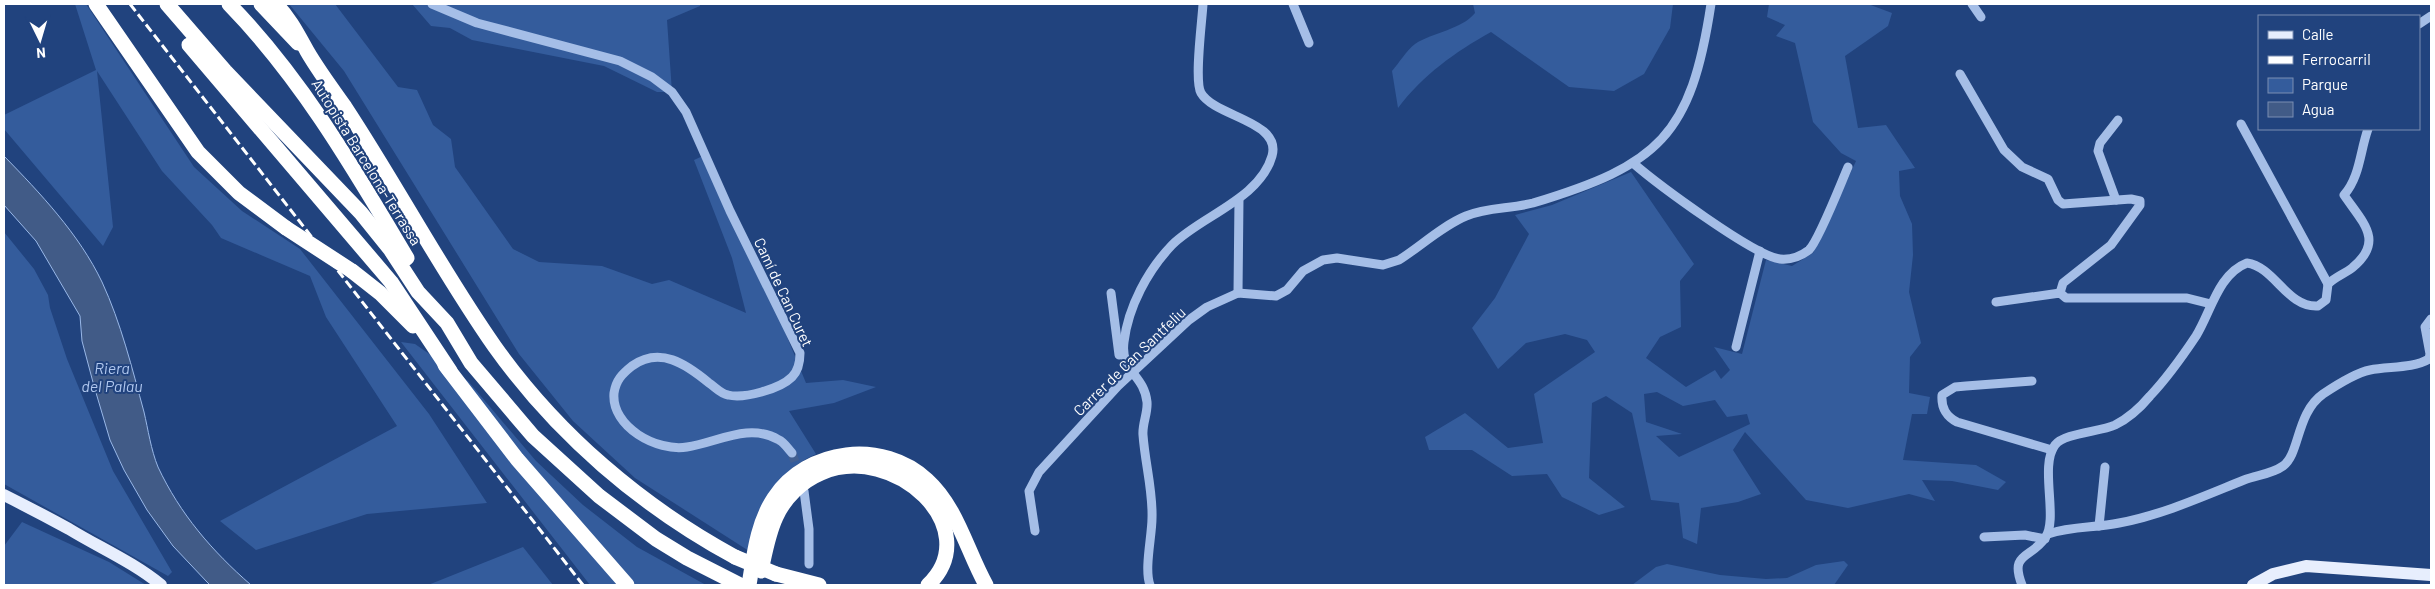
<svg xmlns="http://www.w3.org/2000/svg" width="2435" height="589" font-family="Barlow,sans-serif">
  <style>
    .green { fill: #345c9c; fill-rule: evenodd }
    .water { fill: #415b87; stroke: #99b8e8 }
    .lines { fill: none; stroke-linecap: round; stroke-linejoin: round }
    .minor-tunnel { stroke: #425f91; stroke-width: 9; stroke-dasharray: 9 4.5; stroke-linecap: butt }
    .minor { stroke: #a5bee7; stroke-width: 9 }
    .major { stroke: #e7eefd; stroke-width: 12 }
    .highway { stroke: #fff; stroke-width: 15 }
    .rail { stroke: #fff; stroke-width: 3; stroke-dasharray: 9 4; stroke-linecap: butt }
    .highway-bridge { stroke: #fff; stroke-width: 15 }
    .labels { text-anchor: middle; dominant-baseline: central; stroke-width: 4; stroke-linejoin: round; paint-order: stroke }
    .street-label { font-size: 15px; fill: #fff; stroke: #21437e }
    .water-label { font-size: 16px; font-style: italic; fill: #b1c8ef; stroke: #21437e }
  </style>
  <rect width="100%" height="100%" fill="#21437e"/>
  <g class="green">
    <path d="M75,4H86L194,167L242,211L300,249L429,414L487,503L367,514L256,550L220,521L397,426L326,317L310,276L221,238L212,225L162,171L97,71L113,227L103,246L4,129V115L96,70Z"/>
    <path d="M289,4H335L398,87L417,90L433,125L451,139L455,167L513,249L539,262L602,266L652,284L669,280L746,313L732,258L694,160L705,155L736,213L806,383L843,380L876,387L834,403L789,411L816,454C772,473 766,510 749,551L635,478L573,421L519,354L344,71Z"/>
    <path d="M412,4H700V6L667,20L672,92H657L604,66L472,40L450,28L431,26Z"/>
    <path d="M1473,4H1673L1670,28L1644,74L1614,91L1569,87L1491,32C1455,52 1423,75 1398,108L1392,71C1399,63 1406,51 1415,44C1433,32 1461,30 1475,13Z"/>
    <path d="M1769,4H1868L1892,13L1888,26L1845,56L1858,128L1886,125L1915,168L1899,171L1900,196L1912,224L1913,255L1909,292L1921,343L1910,357L1909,393L1930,397L1927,414H1912L1903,460L1976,465L2006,482L1998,490L1952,481L1922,480L1935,501L1909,494L1848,508L1806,500L1745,432L1733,450L1761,494L1738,502L1701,508L1697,544L1683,538L1679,503L1651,500L1632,413L1606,396L1592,403L1589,478L1625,507L1599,515L1562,497L1547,474L1512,476L1472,450H1429L1425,437L1465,413L1508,448L1543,443L1534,394L1595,352L1587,340L1565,334L1526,343L1498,369L1472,328L1495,298L1529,234L1515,215L1552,205L1631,172L1694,264L1680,281L1681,327L1660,337L1646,358L1686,387L1715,370L1721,379L1730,370L1714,347L1742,354L1766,260L1792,266L1813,253L1856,161L1841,153L1813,122L1795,43L1776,36L1785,25L1767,17ZM1657,392L1683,406L1715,400L1727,417L1747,414L1750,424L1679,457L1656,436L1682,434L1646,422L1644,394Z"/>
    <path d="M4,232L34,269L48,295L50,308L67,359L113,471L172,572L168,576L4,484Z"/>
    <path d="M401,342L415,344L468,381L536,461L583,505L637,547L706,585H590Z"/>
    <path d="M22,522L109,562L146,585H4V546Z"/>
    <path d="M523,547L553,585H428Z"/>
    <path d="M1844,561L1848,565L1834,585H1632L1656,567L1667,564L1720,575L1766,579L1787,578L1816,565Z"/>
  </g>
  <path class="water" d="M4,156C40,193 79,234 102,282C121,323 132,368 144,412C148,429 151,450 158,467C180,514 212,551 251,585H210L207,582L173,546L147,510L124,470L110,440L94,386L82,341L80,316L36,241L4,205Z"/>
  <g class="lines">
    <path class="minor-tunnel" d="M792,453L800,477"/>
    <g class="minor">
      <path d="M432,4L477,23L620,61L652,77L672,92L686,112L730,211L800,353C800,361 799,370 792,377C780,389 744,399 728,395C721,394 715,387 709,383C686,364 660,346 632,366C622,374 616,380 614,393C611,427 657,452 687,447C716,443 749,422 779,440C784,442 788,449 792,453"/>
      <path d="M1293,4L1309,43"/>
      <path d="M1972,4L1981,17"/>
      <path d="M2419,24L2431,16"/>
      <path d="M1960,74L2004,150L2022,167L2048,179L2058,200L2063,204L2131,199L2140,201V205L2111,245L2063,283L2060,293"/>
      <path d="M2241,124L2328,284"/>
      <path d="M1633,163C1656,183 1754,256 1780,259C1790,260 1801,256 1809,250C1819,240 1841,183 1848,167"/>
      <path d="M2116,200L2098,151L2100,143L2118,120"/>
      <path d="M1111,293L1119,355"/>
      <path d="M1238,293L1239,199"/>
      <path d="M1996,302L2060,293L2066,298H2187L2211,304"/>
      <path d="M1736,347L1760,251"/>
      <path d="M2032,381L1966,386L1955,387L1942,395C1941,408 1946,416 1957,422L2052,450"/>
      <path d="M804,491L809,529V564"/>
      <path d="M2099,526L2105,467"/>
      <path d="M1035,531L1029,491L1039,472L1118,386L1189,320L1207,307L1238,293L1276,296L1287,290L1303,271L1323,260L1337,258L1383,265L1399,260C1421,246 1442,226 1466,216C1487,207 1510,209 1533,203C1659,165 1691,136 1711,4"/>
      <path d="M2048,534C2072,526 2095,528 2119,523C2162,515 2204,496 2244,480C2257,475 2272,474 2283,466C2300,454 2296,413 2323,394C2335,386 2355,373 2370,370C2388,366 2412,369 2429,359L2430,354L2425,327L2431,319"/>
      <path d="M1984,537L2025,535L2045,539"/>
      <path d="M1150,585C1144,569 1152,536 1152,518C1153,491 1145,463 1143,435C1142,424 1148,413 1147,402C1144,374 1120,372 1124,342C1128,307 1148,270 1172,245C1201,216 1260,199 1272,156C1282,121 1215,117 1201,93C1194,81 1202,22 1203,4"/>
      <path d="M2022,585C2009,552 2031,559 2045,538C2059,519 2039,466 2055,445C2064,433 2100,432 2115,425C2129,418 2140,408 2150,396C2167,378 2182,357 2196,336C2211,312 2218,274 2247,263C2275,267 2287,308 2318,306L2326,300L2328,284C2335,277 2344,274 2352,268C2385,241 2363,223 2344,195C2360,177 2360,151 2368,129"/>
    </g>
    <g class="major">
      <path d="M4,495C26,506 47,517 69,529C100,548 133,562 161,585"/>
      <path d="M2253,585L2273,574L2306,566L2431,575"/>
    </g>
    <g class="highway">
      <path d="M96,4L198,152L239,193L286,228"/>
      <path d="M167,4L225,71L361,213L390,249L418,292L447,323L471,363L533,436L599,496L656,539L687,558L740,585"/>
      <path d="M229,4C302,79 354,169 407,258"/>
      <path d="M261,4L298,43"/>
      <path d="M276,4C290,19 297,33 307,51C318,70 332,89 345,107C397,186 441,270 495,347C557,434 641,506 735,557"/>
      <path d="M189,45L391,282L450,371"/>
      <path d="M352,271L380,293L413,326"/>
      <path d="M445,365L517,459L627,585"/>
      <path d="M761,571C765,553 768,534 776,517C785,497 802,481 821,473C895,441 987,529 928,585"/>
      <path d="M776,574L819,585"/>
      <path d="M749,585C754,555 757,524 774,498C807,448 883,439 927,480C957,507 967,551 986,585"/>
    </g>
    <path class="rail" d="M130,4L583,585"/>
    <g class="highway-bridge">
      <path d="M286,228L352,271"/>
      <path d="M735,557L776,574"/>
    </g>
  </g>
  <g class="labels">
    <g class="street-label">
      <text transform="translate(367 162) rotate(58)">Autopista Barcelona-Terrassa</text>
      <text transform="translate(784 292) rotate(65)">Camí de Can Curet</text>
      <text transform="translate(1129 361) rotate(-44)">Carrer de Can Santfeliu</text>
    </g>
    <g class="water-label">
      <text x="112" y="367">Riera<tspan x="112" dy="18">del Palau</tspan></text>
    </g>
  </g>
  <rect width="2435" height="589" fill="none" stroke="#ffffff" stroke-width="10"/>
  <rect x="2258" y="15" width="162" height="115" fill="#21437e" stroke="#7a8eb2"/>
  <rect x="2268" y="31" width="25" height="8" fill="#e7eefd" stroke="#7a8eb2"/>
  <text x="2302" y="40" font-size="15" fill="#ffffff">Calle</text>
  <rect x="2268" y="56" width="25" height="8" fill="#ffffff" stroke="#7a8eb2"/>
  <text x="2302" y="65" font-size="15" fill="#ffffff">Ferrocarril</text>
  <rect x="2268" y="78" width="25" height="15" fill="#345c9c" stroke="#7a8eb2"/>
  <text x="2302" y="90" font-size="15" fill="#ffffff">Parque</text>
  <rect x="2268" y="102" width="25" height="15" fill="#415b87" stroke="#7a8eb2"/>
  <text x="2302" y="115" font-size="15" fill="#ffffff">Agua</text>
  <g transform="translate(40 40) rotate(175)" stroke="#21437e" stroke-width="4" paint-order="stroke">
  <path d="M0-4L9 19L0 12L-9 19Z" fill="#ffffff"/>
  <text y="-8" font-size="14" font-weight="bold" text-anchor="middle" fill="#ffffff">N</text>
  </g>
</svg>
